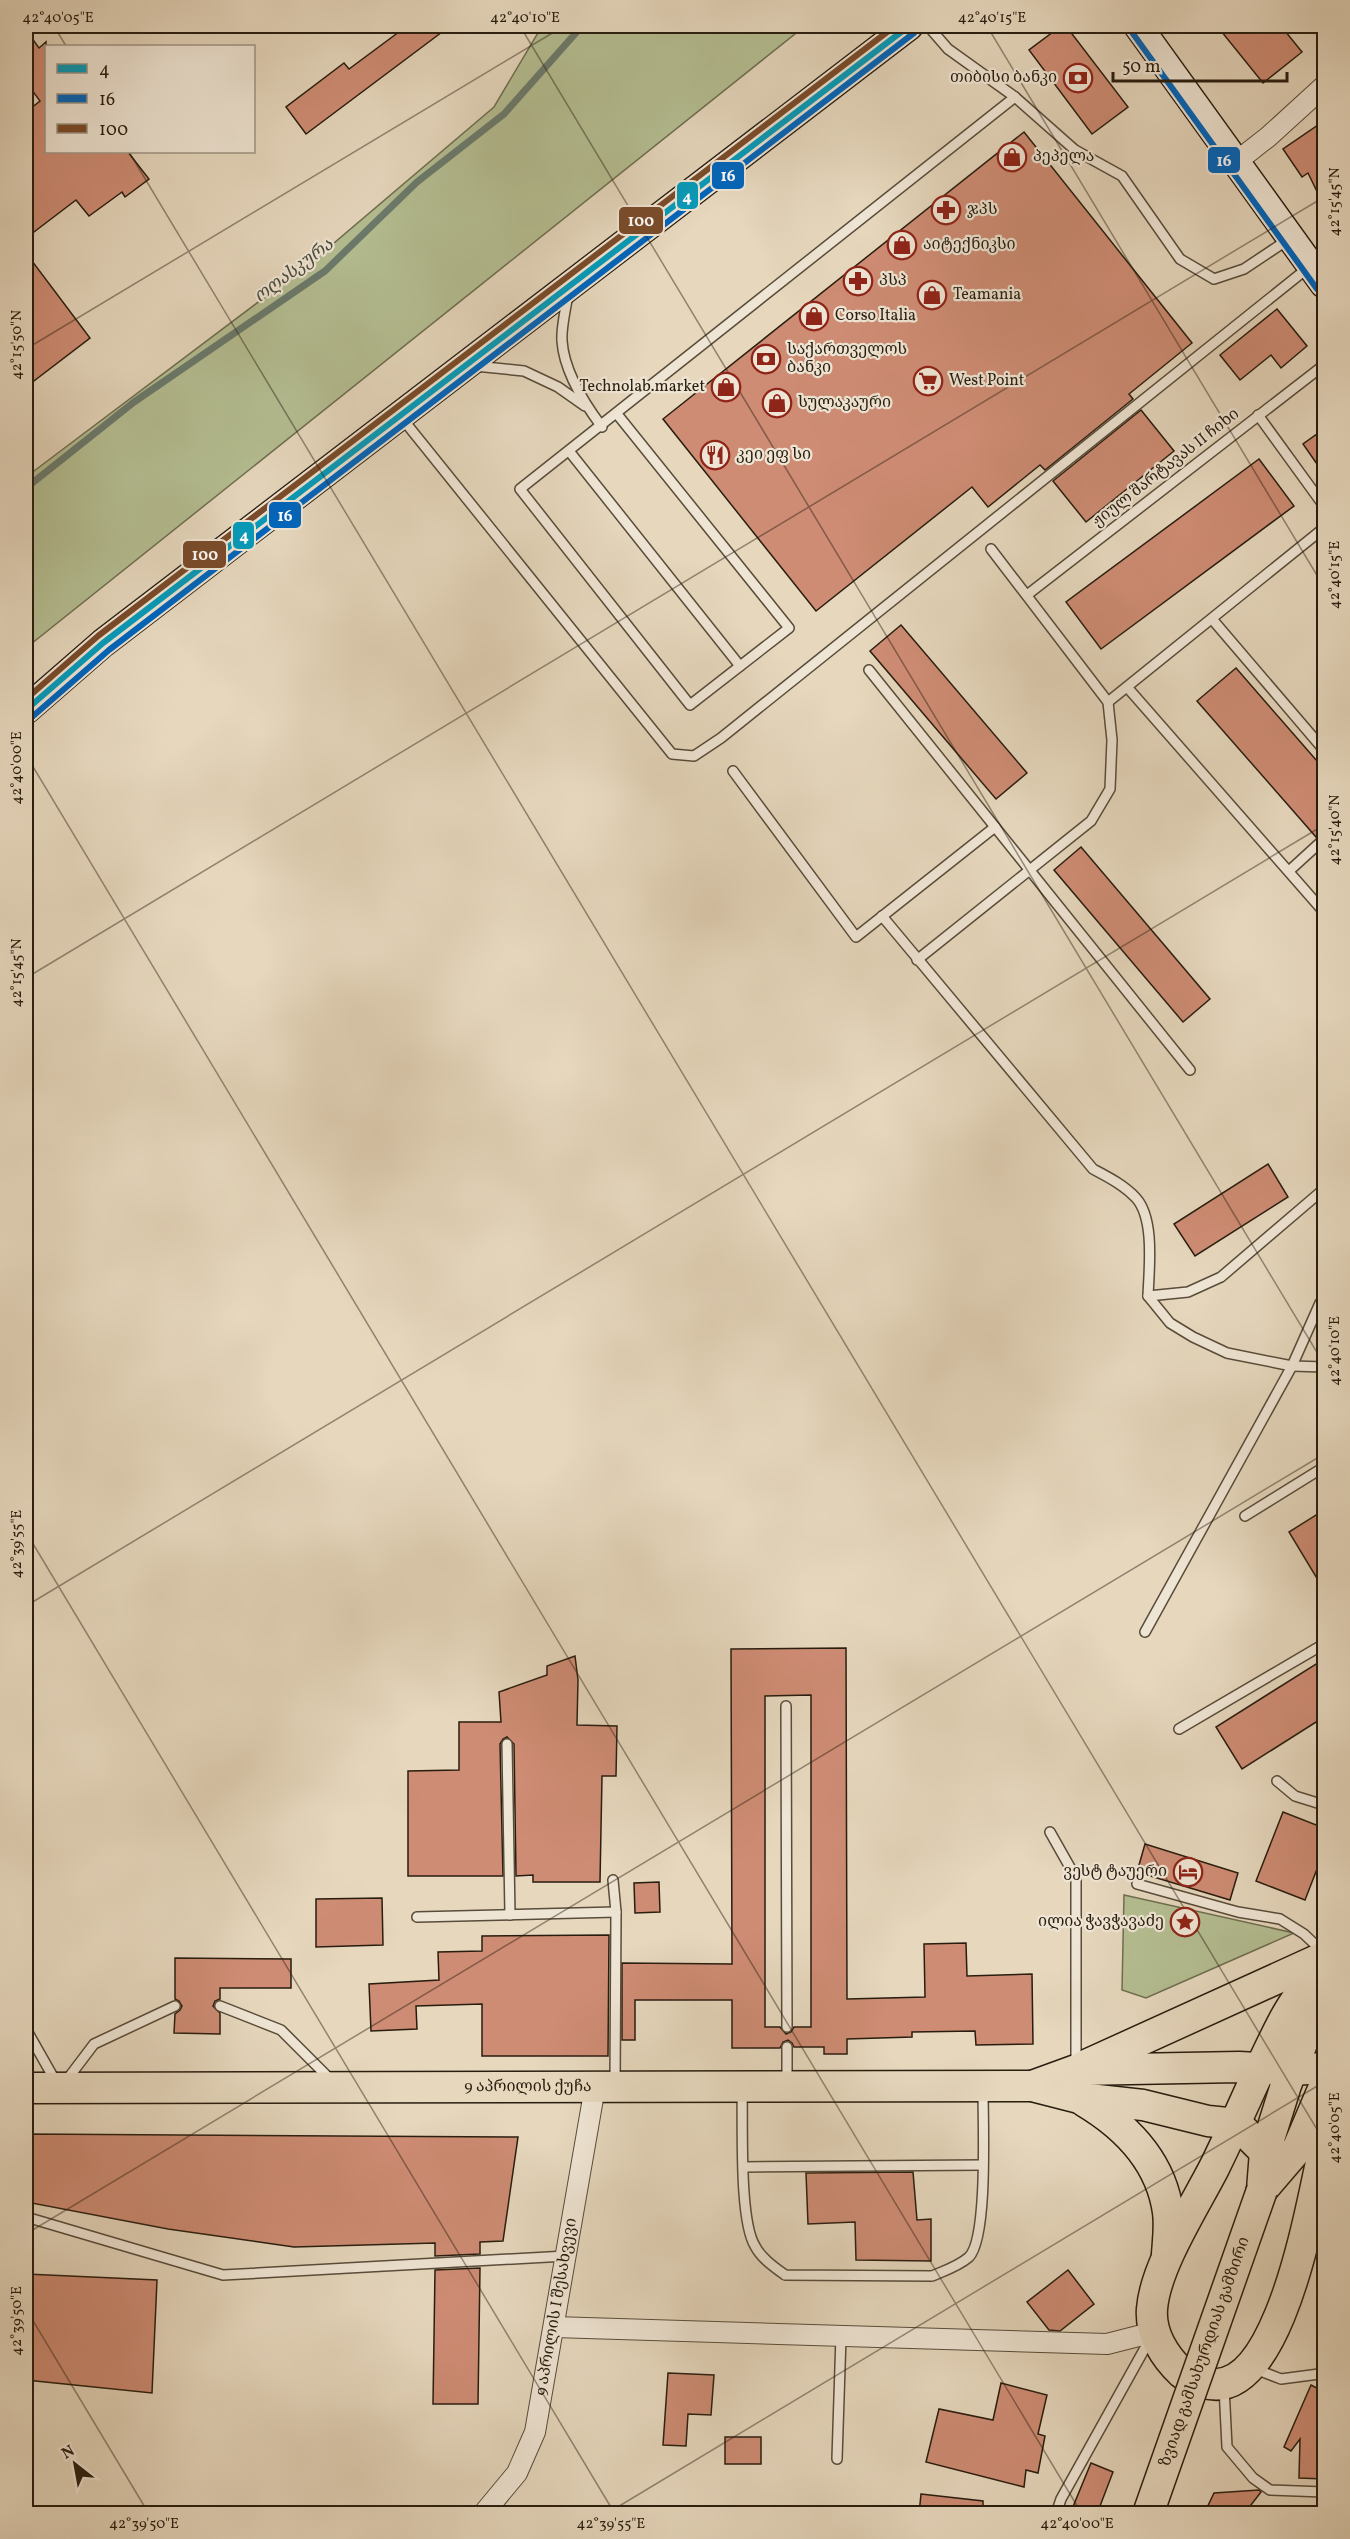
<svg xmlns="http://www.w3.org/2000/svg" width="1350" height="2539" font-family="Vollkorn,'Noto Serif Georgian',serif">
  <style>
    .green { fill: #b4be92; stroke: #6e6e50; stroke-width: 1.5 }
    .lines { fill: none; stroke-linecap: round; stroke-linejoin: round }
    .stream { stroke: #6b7b6d; stroke-width: 7 }
    .building { fill: #ce8c74; stroke: #281d0f; stroke-width: 1.5; fill-rule: evenodd }
    .lane-casing { stroke: #584c3a; stroke-width: 12 }
    .street-casing { stroke: #584c3a; stroke-width: 22 }
    .secondary-casing { stroke: #281d0f; stroke-width: 30 }
    .primary-casing { stroke: #281d0f; stroke-width: 33 }
    .lane { stroke: #efe5d4; stroke-width: 9 }
    .street { stroke: #efe5d4; stroke-width: 20 }
    .secondary { stroke: #efe5d4; stroke-width: 27 }
    .primary { stroke: #e6d7bd; stroke-width: 30 }
    .primary-bridge-casing { stroke: #281d0f; stroke-width: 33; stroke-linecap: butt }
    .primary-bridge { stroke: #e6d7bd; stroke-width: 30 }
    .bus-1-casing { stroke: #efe5d4; stroke-width: 10 }
    .bus-2-casing { stroke: #efe5d4; stroke-width: 10 }
    .bus-3-casing { stroke: #efe5d4; stroke-width: 10 }
    .bus-1 { stroke: #049bbb; stroke-width: 6 }
    .bus-2 { stroke: #0065bd; stroke-width: 6 }
    .bus-3 { stroke: #7a4b2a; stroke-width: 6 }
    .ticks { fill: none; stroke: #281d0f; stroke-width: 1.5; stroke-opacity: 0.45 }
    .labels { text-anchor: middle; dominant-baseline: central; stroke-width: 4.5; stroke-linejoin: round; paint-order: stroke }
    .poi-label { font-size: 16px; fill: #281d0f; stroke: #efe5d4; text-anchor: start }
    .street-label { font-size: 16px; fill: #281d0f; stroke: #efe5d4 }
    .water-label { font-size: 18px; font-style: italic; fill: #494c3e; stroke: #efe5d4 }
    .line-badge { stroke: #efe5d4; stroke-width: 2 }
    .badge-label { font-size: 16px; text-anchor: middle; font-weight: bold; fill: #fff }
    .neatline { fill: none; stroke: #281d0f; stroke-width: 2 }
    .ticks-label { font-size: 15px; text-anchor: middle; fill: #281d0f }
  </style>
  <rect width="100%" height="100%" fill="#e6d7bd"/>
  <filter id="stains"><feTurbulence type="fractalNoise" baseFrequency=".00333" numOctaves="4"/><feColorMatrix values="0 0 0 0 .2 0 0 0 0 .09 0 0 0 0 .02 0 0 0 .5 -.17"/></filter>
  <radialGradient id="worn" r=".72"><stop offset=".6" stop-color="#630" stop-opacity="0"/><stop offset="1" stop-color="#630" stop-opacity=".3"/></radialGradient>
  <g class="green">
    <path d="M542,26H805L26,648V477L314,260L494,107Z"/>
    <path d="M1124,1895L1294,1933L1146,1998L1122,1990Z"/>
  </g>
  <g class="lines">
    <path class="stream" d="M26,488L134,402L325,271L417,182L504,114L582,26"/>
  </g>
  <g class="building">
    <path d="M407,26H450L306,134L286,107L344,63L349,69Z"/>
    <path d="M1061,26H1066L1128,107L1092,134L1029,50Z"/>
    <path d="M1217,26H1281L1302,52L1263,83Z"/>
    <path d="M26,30L39,48L46,42V152H128L149,179L125,197L122,192L89,216L76,200L26,238V112L40,101L26,82Z"/>
    <path d="M1324,121V206L1308,173L1302,177L1283,149Z"/>
    <path d="M1024,132L1192,343L1129,394L1133,399L1045,470L1040,465L988,507L972,487L816,611L663,419Z"/>
    <path d="M26,253L90,338L26,387Z"/>
    <path d="M1277,309L1307,346L1281,368L1271,355L1240,380L1220,355Z"/>
    <path d="M1141,410L1174,451L1086,522L1053,481Z"/>
    <path d="M1324,429V474L1303,444Z"/>
    <path d="M1259,459L1294,506L1101,649L1066,602Z"/>
    <path d="M901,625L1027,773L996,799L870,651Z"/>
    <path d="M1236,668L1324,769V832L1316,837L1197,701Z"/>
    <path d="M1081,847L1210,999L1183,1022L1054,870Z"/>
    <path d="M1268,1164L1288,1197L1195,1256L1174,1224Z"/>
    <path d="M1324,1510V1590L1289,1532Z"/>
    <path d="M846,1648L847,1999L925,1997L924,1944L966,1943L967,1976L1032,1974L1033,2044L976,2045L975,2031L912,2032V2037L847,2039V2054H824V2047H794L792,2043L788,2040L783,2042L780,2048H732V2000H635V2040H622V1963L732,1964L731,1649ZM811,1695V2027H794L791,2032L786,2034L780,2027H765V1696Z"/>
    <path d="M575,1656L578,1680L577,1725L617,1726L616,1776H602L600,1882H533V1875L516,1876L514,1744L507,1737L503,1739L500,1744L503,1876H408V1771L459,1770V1722H501L499,1692L547,1675V1666Z"/>
    <path d="M1324,1659V1717L1242,1769L1216,1727Z"/>
    <path d="M1283,1812L1324,1828V1851L1305,1900L1256,1881Z"/>
    <path d="M1145,1844L1238,1873L1230,1900L1137,1872Z"/>
    <path d="M659,1882L660,1912L635,1913L634,1883Z"/>
    <path d="M382,1898L383,1945L316,1947V1899Z"/>
    <path d="M609,1935L608,2056H482V2004L416,2006L417,2029L371,2031L369,1984L439,1980L438,1952L482,1951V1936Z"/>
    <path d="M175,1958L291,1959V1988H220V1999L215,2001L213,2006L220,2013V2034L174,2033L175,2014L180,2010L182,2006L179,2001L175,1999Z"/>
    <path d="M26,2134L518,2137L503,2241L480,2242V2254L435,2256V2243L294,2247L168,2229L26,2202Z"/>
    <path d="M913,2172L917,2220L931,2219V2261L856,2260L855,2222L808,2224L806,2173Z"/>
    <path d="M480,2268L478,2404H433L435,2270Z"/>
    <path d="M1068,2270L1094,2304L1060,2331L1049,2330L1027,2302Z"/>
    <path d="M26,2274L157,2280L152,2393L26,2380Z"/>
    <path d="M668,2373L714,2375L711,2415L688,2414L686,2446L663,2445Z"/>
    <path d="M1001,2383L1047,2395L1038,2434L1045,2436L1038,2473L1026,2470L1024,2487L926,2462L939,2409L993,2420Z"/>
    <path d="M1311,2385L1324,2392V2479L1299,2478L1300,2439L1291,2451L1284,2447Z"/>
    <rect x="725" y="2437" width="36" height="27"/>
    <path d="M1091,2463L1113,2472L1097,2514H1070Z"/>
    <path d="M1259,2490L1261,2492L1244,2514H1204L1214,2493Z"/>
    <path d="M921,2494L983,2501V2514H919Z"/>
  </g>
  <g class="lines">
    <g class="lane-casing">
      <g id="lane">
        <path d="M928,26L948,49L1015,97"/>
        <path d="M568,294C566,308 561,327 562,341C564,371 584,403 602,427"/>
        <path d="M475,366L524,371L558,387L585,406"/>
        <path d="M617,414L789,628L690,705L520,489L1015,97L1075,150L1122,176L1180,259L1214,279L1244,269L1289,239"/>
        <path d="M1258,415L1324,506"/>
        <path d="M401,417L672,754L694,756L721,738L1309,267"/>
        <path d="M569,451L740,666"/>
        <path d="M991,549L1108,702"/>
        <path d="M1027,595L1324,365"/>
        <path d="M1212,619L1324,750"/>
        <path d="M869,670L1190,1070"/>
        <path d="M1127,687L1324,912"/>
        <path d="M733,771L856,937L995,827"/>
        <path d="M1289,871L1324,839"/>
        <path d="M882,916L1093,1169C1108,1177 1124,1185 1136,1198C1155,1219 1149,1269 1148,1296L1170,1323L1193,1337L1227,1353L1292,1366L1324,1367"/>
        <path d="M917,960L1091,821L1110,789L1112,740L1108,702L1324,528"/>
        <path d="M1148,1296L1188,1292L1221,1277L1324,1189"/>
        <path d="M1245,1516L1324,1467"/>
        <path d="M1145,1632L1292,1366L1320,1303L1324,1299"/>
        <path d="M786,1706L787,2027"/>
        <path d="M1179,1729L1324,1644"/>
        <path d="M507,1744L510,1915"/>
        <path d="M1277,1781L1295,1796L1324,1805"/>
        <path d="M1050,1832L1076,1878V2066"/>
        <path d="M613,1880L616,1912L615,2082"/>
        <path d="M1137,1884L1238,1912L1280,1919L1304,1934L1323,1952"/>
        <path d="M417,1917L616,1912"/>
        <path d="M220,2006L281,2030L331,2080"/>
        <path d="M26,2029L56,2082"/>
        <path d="M787,2047V2084"/>
        <path d="M66,2081L94,2044L175,2006"/>
        <path d="M742,2090C743,2125 739,2220 755,2246C761,2258 774,2267 785,2275L932,2276C944,2271 959,2266 969,2257C988,2238 983,2123 983,2091"/>
        <path d="M744,2167L982,2165"/>
        <path d="M26,2217L223,2275L566,2256"/>
        <path d="M1255,2369L1281,2379L1319,2374L1324,2371"/>
        <path d="M1224,2387L1227,2447L1253,2478L1270,2490L1324,2492"/>
        <path d="M837,2459L841,2336"/>
        <path d="M1056,2514L1061,2499L1150,2339"/>
      </g>
    </g>
    <g class="street-casing">
      <g id="street">
        <path d="M1236,162L1268,137L1324,86"/>
        <path d="M554,2327L1107,2344L1154,2332"/>
        <path id="s1" d="M483,2514L517,2473L535,2432L595,2087"/>
      </g>
    </g>
    <g class="secondary-casing">
      <g id="secondary">
        <path d="M1138,26L1324,284"/>
        <path d="M26,710L103,643L909,26"/>
      </g>
    </g>
    <g class="primary-casing">
      <g id="primary">
        <path d="M1324,1960C1311,1980 1295,1999 1284,2020C1258,2069 1238,2120 1214,2168C1194,2207 1155,2267 1152,2309C1150,2334 1165,2357 1182,2373C1188,2378 1195,2380 1202,2382C1280,2409 1312,2198 1324,2149"/>
        <path d="M1084,2066L1324,1957"/>
        <path d="M1032,2086L1076,2070L1239,2067L1292,2070L1324,2068"/>
        <path id="s2" d="M26,2088L1032,2086L1079,2098L1143,2105L1208,2121L1237,2124L1265,2152"/>
        <path d="M1084,2101C1126,2126 1161,2162 1168,2212C1170,2225 1168,2240 1167,2254"/>
        <path d="M1262,2190L1265,2152L1286,2085L1324,1986"/>
        <path d="M1262,2190L1298,2148L1324,2087"/>
      </g>
    </g>
    <use href="#lane" class="lane"/>
    <use href="#street" class="street"/>
    <use href="#secondary" class="secondary"/>
    <use href="#primary" class="primary"/>
    <g class="primary-bridge-casing">
      <g id="primary-bridge">
        <path id="s3" d="M1148,2514L1262,2190"/>
      </g>
    </g>
    <use href="#primary-bridge" class="primary-bridge"/>
    <g class="bus-1-casing">
      <path id="bus-1" d="M26,710L103,643L909,26"/>
    </g>
    <g class="bus-2-casing">
      <g id="bus-2">
        <path d="M1131,31L1317,289"/>
        <path d="M32,717L109,650L914,33"/>
      </g>
    </g>
    <g class="bus-3-casing">
      <path id="bus-3" d="M26,699L98,636L895,26"/>
    </g>
    <use href="#bus-1" class="bus-1"/>
    <use href="#bus-2" class="bus-2"/>
    <use href="#bus-3" class="bus-3"/>
  </g>
  <path class="ticks" d="M54,26L66,46M520,26L1324,1364M987,26L1324,587M129,152L1324,2141M26,349L564,26M26,755L1082,2514M26,978L1324,197M26,1532L615,2514M26,1606L1324,825M26,2234L1324,1454M26,2309L149,2514M606,2514L1324,2082"/>
  <defs>
    <g id="bank-ring" transform="scale(1.5)"><circle r="9.5" fill="#efe5d4" stroke="#8f2418" stroke-width="1.5"/><path d="M-6-4H6V4H-6ZM0-2.3a2.3 2.3 0 1 0 0 4.6a2.3 2.3 0 1 0 0-4.6Z" fill="#8f2418"/></g>
    <g id="shop-ring" transform="scale(1.5)"><circle r="9.5" fill="#efe5d4" stroke="#8f2418" stroke-width="1.5"/><path d="M-5-2.5h2.3a2.7 3.5 0 0 1 5.4 0H5L5.5 6h-11ZM-1.5-2.5h3a1.5 2.3 0 0 0-3 0Z" fill="#8f2418"/></g>
    <g id="pharmacy-ring" transform="scale(1.5)"><circle r="9.5" fill="#efe5d4" stroke="#8f2418" stroke-width="1.5"/><path d="M-2-6h4v4h4v4h-4v4h-4v-4h-4v-4h4Z" fill="#8f2418"/></g>
    <g id="supermarket-ring" transform="scale(1.5)"><circle r="9.5" fill="#efe5d4" stroke="#8f2418" stroke-width="1.5"/><path d="M-6-5.5h2.5l.6 2H6L4.5 2H-2.5L-4.4-4H-6ZM-1.5 3.2a1.3 1.3 0 1 0 .1 0ZM3 3.2a1.3 1.3 0 1 0 .1 0Z" fill="#8f2418"/></g>
    <g id="restaurant-ring" transform="scale(1.5)"><circle r="9.5" fill="#efe5d4" stroke="#8f2418" stroke-width="1.5"/><path d="M-5-6h1v4h1v-4h1v4h1v-4h1v5L-1.5 .5V6h-2V.5L-5-1ZM5-6V6H3V1.5H1.5Q1.5-4 5-6Z" fill="#8f2418"/></g>
    <g id="hotel-ring" transform="scale(1.5)"><circle r="9.5" fill="#efe5d4" stroke="#8f2418" stroke-width="1.5"/><path d="M-6-4.5h1.5V1H6V5H4.5V3h-9V5H-6ZM-4 0a1.8 1.8 0 1 1 3.6 0ZM.5 0V-2.5h3Q6-2.5 6 0Z" fill="#8f2418"/></g>
    <g id="sight-ring" transform="scale(1.5)"><circle r="9.5" fill="#efe5d4" stroke="#8f2418" stroke-width="1.5"/><path d="M0-6L1.8-2.2L6-1.7L2.9 1.2L3.7 5.4L0 3.3L-3.7 5.4L-2.9 1.2L-6-1.7L-1.8-2.2Z" fill="#8f2418"/></g>
  </defs>
  <g fill-rule="evenodd">
    <use href="#bank-ring" x="1078" y="78"/>
    <use href="#shop-ring" x="1012" y="157"/>
    <use href="#pharmacy-ring" x="946" y="210"/>
    <use href="#shop-ring" x="902" y="245"/>
    <use href="#pharmacy-ring" x="858" y="281"/>
    <use href="#shop-ring" x="932" y="295"/>
    <use href="#shop-ring" x="814" y="316"/>
    <use href="#bank-ring" x="766" y="359"/>
    <use href="#supermarket-ring" x="928" y="381"/>
    <use href="#shop-ring" x="726" y="387"/>
    <use href="#shop-ring" x="777" y="403"/>
    <use href="#restaurant-ring" x="715" y="455"/>
    <use href="#hotel-ring" x="1188" y="1872"/>
    <use href="#sight-ring" x="1185" y="1922"/>
  </g>
  <g class="labels">
    <g class="poi-label">
      <text x="1057" y="78" text-anchor="end">თიბისი ბანკი</text>
      <text x="1033" y="157">პეპელა</text>
      <text x="967" y="210">ჯპს</text>
      <text x="923" y="245">აიტექნიკსი</text>
      <text x="879" y="281">პსპ</text>
      <text x="953" y="295">Teamania</text>
      <text x="835" y="316">Corso Italia</text>
      <text x="787" y="350">საქართველოს<tspan x="787" dy="18">ბანკი</tspan></text>
      <text x="949" y="381">West Point</text>
      <text x="705" y="387" text-anchor="end">Technolab.market</text>
      <text x="798" y="403">სულაკაური</text>
      <text x="736" y="455">კეი ეფ სი</text>
      <text x="1167" y="1872" text-anchor="end">ვესტ ტაუერი</text>
      <text x="1164" y="1922" text-anchor="end">ილია ჭავჭავაძე</text>
    </g>
    <g class="street-label">
      <text transform="translate(1166 468) rotate(-38)">ჟიულ შარტავას II ჩიხი</text>
      <text stroke="none"><textPath href="#s2" startOffset="502">9 აპრილის ქუჩა</textPath></text>
      <text stroke="none"><textPath href="#s1" startOffset="225">9 აპრილის I შესახვევი</textPath></text>
      <text stroke="none"><textPath href="#s3" startOffset="172">ზვიად გამსახურდიას გამზირი</textPath></text>
    </g>
    <g class="water-label">
      <text transform="translate(294 271) rotate(-37)">ოღასკურა</text>
    </g>
  </g>
  <g class="line-badge">
    <rect x="1207" y="146" width="34" height="28" rx="6" fill="#0065bd"/>
    <rect x="711" y="161" width="34" height="29" rx="6" fill="#0065bd"/>
    <rect x="676" y="181" width="23" height="29" rx="6" fill="#049bbb"/>
    <rect x="618" y="206" width="46" height="29" rx="6" fill="#7a4b2a"/>
    <rect x="268" y="501" width="34" height="28" rx="6" fill="#0065bd"/>
    <rect x="232" y="521" width="23" height="29" rx="6" fill="#049bbb"/>
    <rect x="182" y="540" width="45" height="29" rx="6" fill="#7a4b2a"/>
  </g>
  <g class="badge-label">
    <text x="1224" y="166">16</text>
    <text x="728" y="181">16</text>
    <text x="687" y="202">4</text>
    <text x="641" y="226">100</text>
    <text x="285" y="521">16</text>
    <text x="244" y="541">4</text>
    <text x="205" y="560">100</text>
  </g>
  <rect width="1350" height="2539" fill="none" stroke="#e6d7bd" stroke-width="66"/>
  <rect x="45" y="45" width="210" height="108" fill="#efe5d4" stroke="#9f9585" stroke-width="1.5"/>
  <rect x="57" y="64" width="30" height="9" fill="#049bbb" stroke="#9f9585" stroke-width="1.5"/>
  <text x="99" y="75" font-size="18" fill="#281d0f">4</text>
  <rect x="57" y="94" width="30" height="9" fill="#0065bd" stroke="#9f9585" stroke-width="1.5"/>
  <text x="99" y="105" font-size="18" fill="#281d0f">16</text>
  <rect x="57" y="124" width="30" height="9" fill="#7a4b2a" stroke="#9f9585" stroke-width="1.5"/>
  <text x="99" y="135" font-size="18" fill="#281d0f">100</text>
  <g transform="translate(75 2464) rotate(329)" stroke="#efe5d4" stroke-width="4.5" paint-order="stroke">
  <path d="M0-4.5L10 22L0 15L-10 22Z" fill="#281d0f"/>
  <text y="-9" font-size="16" font-weight="bold" text-anchor="middle" fill="#281d0f">N</text>
  </g>
  <path d="M1113 72v9h174v-9" fill="none" stroke="#281d0f" stroke-width="3"/>
  <text x="1122" y="72" font-size="18" fill="#281d0f" stroke="#efe5d4" stroke-width="4.5" paint-order="stroke">50 m</text>
  <rect x="33" y="33" width="1284" height="2473" class="neatline"/>
  <g class="ticks-label">
    <text x="58" y="22">42°40'05"E</text>
    <text x="525" y="22">42°40'10"E</text>
    <text x="992" y="22">42°40'15"E</text>
    <text transform="translate(1334 202) rotate(-90)" y="5">42°15'45"N</text>
    <text transform="translate(16 345) rotate(-90)" y="5">42°15'50"N</text>
    <text transform="translate(1334 575) rotate(-90)" y="5">42°40'15"E</text>
    <text transform="translate(16 768) rotate(-90)" y="5">42°40'00"E</text>
    <text transform="translate(1334 830) rotate(-90)" y="5">42°15'40"N</text>
    <text transform="translate(16 973) rotate(-90)" y="5">42°15'45"N</text>
    <text transform="translate(1334 1351) rotate(-90)" y="5">42°40'10"E</text>
    <text transform="translate(16 1544) rotate(-90)" y="5">42°39'55"E</text>
    <text transform="translate(1334 2128) rotate(-90)" y="5">42°40'05"E</text>
    <text transform="translate(16 2321) rotate(-90)" y="5">42°39'50"E</text>
    <text x="144" y="2528">42°39'50"E</text>
    <text x="611" y="2528">42°39'55"E</text>
    <text x="1077" y="2528">42°40'00"E</text>
  </g>
  <rect width="100%" height="100%" filter="url(#stains)"/>
  <rect width="100%" height="100%" fill="url(#worn)"/>
</svg>
